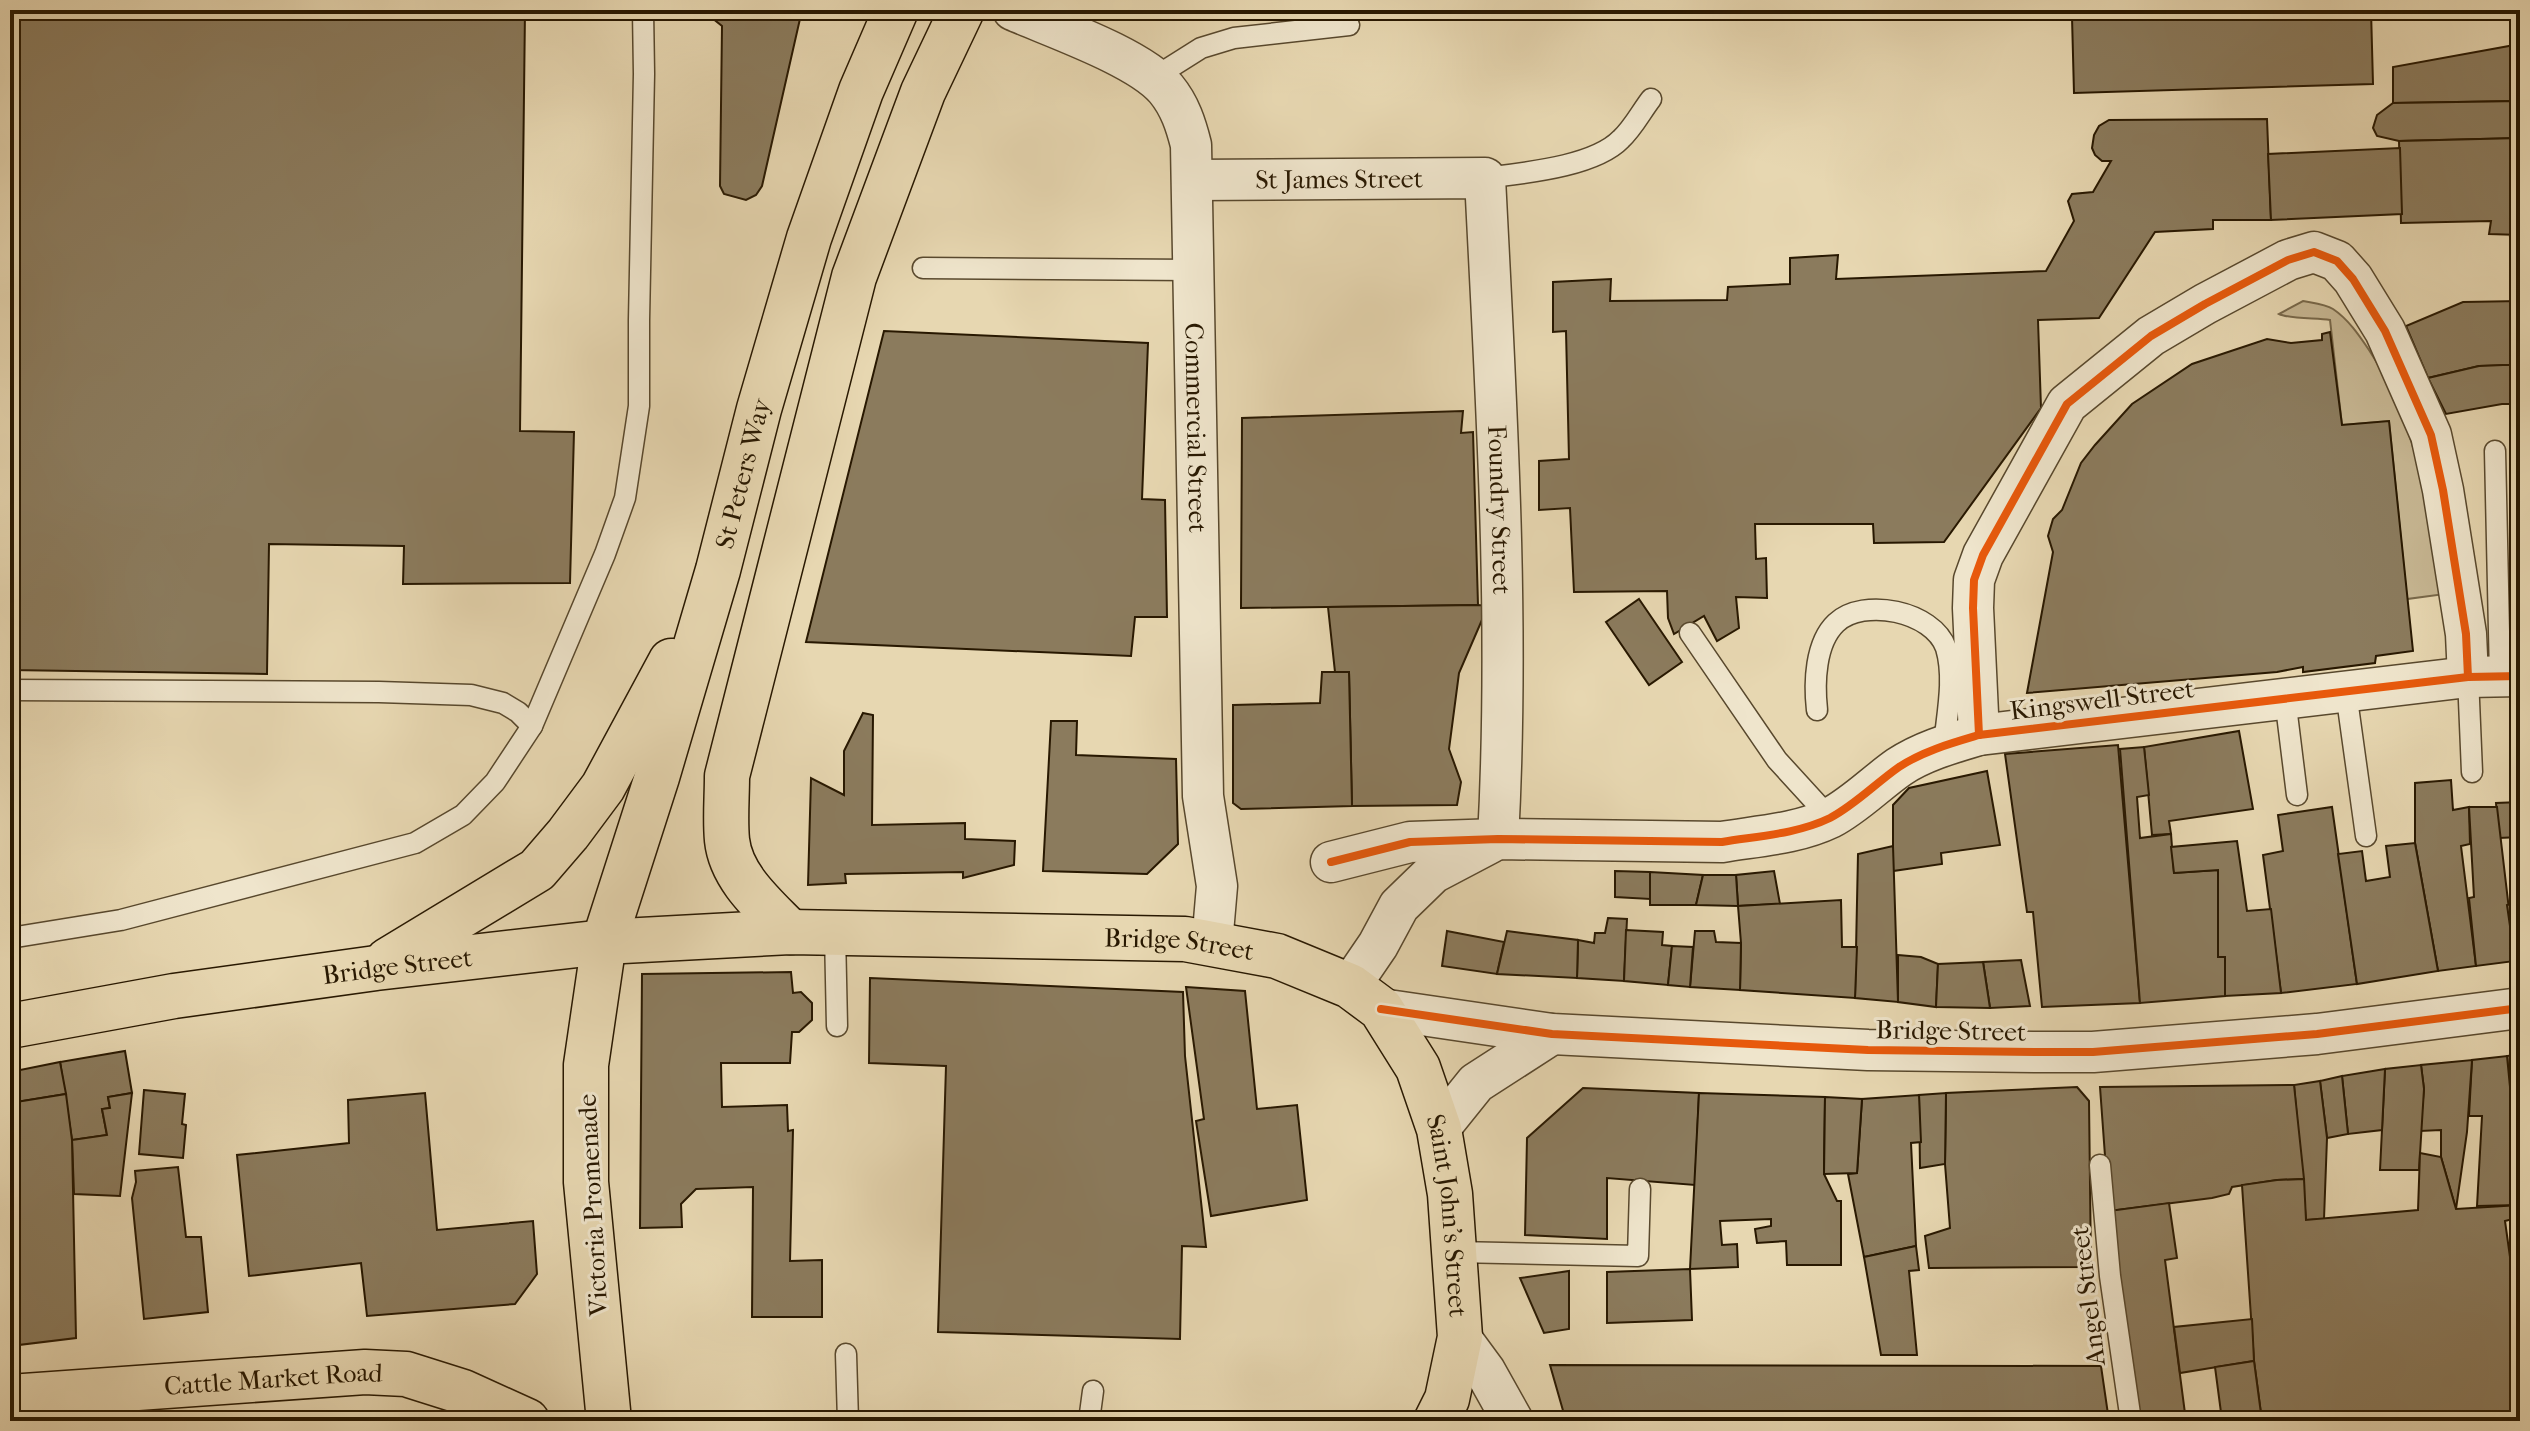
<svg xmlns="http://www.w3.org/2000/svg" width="2530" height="1431" font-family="'IM FELL French Canon',serif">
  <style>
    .green { fill: #c7b793; stroke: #78684a; stroke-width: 2 }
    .building { fill: #8b7b5d; stroke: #281801; stroke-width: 2 }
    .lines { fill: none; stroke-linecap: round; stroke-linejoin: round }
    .lane-casing { stroke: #58482d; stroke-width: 23 }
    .street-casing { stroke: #58482d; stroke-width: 43 }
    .highway-casing { stroke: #281801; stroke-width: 47 }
    .lane { stroke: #efe5cc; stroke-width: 20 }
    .street { stroke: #efe5cc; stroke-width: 40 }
    .highway { stroke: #e7d7b1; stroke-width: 44 }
    .cycleway-casing { stroke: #efe5cc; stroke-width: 13 }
    .cycleway { stroke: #e8590c; stroke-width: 8 }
    .labels { text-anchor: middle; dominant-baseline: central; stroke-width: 6; stroke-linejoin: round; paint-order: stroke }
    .street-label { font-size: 26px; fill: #281801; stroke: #efe5cc }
  </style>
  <rect width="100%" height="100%" fill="#e7d7b1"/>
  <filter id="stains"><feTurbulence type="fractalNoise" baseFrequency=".0025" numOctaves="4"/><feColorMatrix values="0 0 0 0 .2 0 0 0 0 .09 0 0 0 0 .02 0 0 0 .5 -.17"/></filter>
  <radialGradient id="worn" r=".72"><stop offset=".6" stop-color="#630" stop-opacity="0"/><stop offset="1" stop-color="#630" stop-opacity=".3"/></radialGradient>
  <path class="green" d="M2303,301C2313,303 2325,304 2333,309C2348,319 2359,335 2369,350C2417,423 2429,510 2445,594L2407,599L2389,421L2342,425L2330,320C2316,318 2289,319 2279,314Z"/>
  <g class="building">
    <path d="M10,10H525L520,431L574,432L570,583L403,584L404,546L269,544L267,674L10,670Z"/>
    <path d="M702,10H802L762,186L756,195L746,200L724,194L720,186L722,26Z"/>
    <path d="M2051,10H2371L2373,84L2074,93L2072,17L2051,18Z"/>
    <path d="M2520,44V101L2393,103V67Z"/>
    <path d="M2520,101V138L2399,141L2377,136L2373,128L2377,115L2393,103Z"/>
    <path d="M2267,119L2271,220H2213V229L2155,232L2099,318L2038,320L2041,408L1944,542L1874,543L1873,524H1755L1756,559L1766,558L1767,598L1736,597L1739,628L1717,641L1704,616L1674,634L1668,618L1667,591L1574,592L1570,508L1539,510V461L1569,459L1566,331L1553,332V282L1611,279L1610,301L1727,300L1728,287L1790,284V258L1838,255L1836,279L2046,271L2074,221L2068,201L2072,194L2093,192L2111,161H2102L2095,155L2092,148L2094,135L2099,126L2109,120Z"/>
    <path d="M2520,138V235L2489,234L2491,221L2401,223L2399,141Z"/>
    <path d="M2400,148L2402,214L2271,220L2268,154Z"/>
    <path d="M2520,236V264H2515L2510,237Z"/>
    <path d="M2520,301V365L2479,366L2428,378L2406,326L2463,302Z"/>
    <path d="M884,331L1148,343L1142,499L1165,500L1167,617H1135L1131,656L806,642Z"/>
    <path d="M2330,332L2342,425L2389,421L2413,651L2376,656L2375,663L2303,672V667L2277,672L2027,693L2053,552L2048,536L2053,519L2062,510L2081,463L2095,445L2132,404L2192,364L2267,339L2291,343L2322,340V334Z"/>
    <path d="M2503,365H2520V404H2502L2446,414L2428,378L2479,366Z"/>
    <path d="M1463,411L1461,433L1473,432L1478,605L1241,608L1242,418Z"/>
    <path d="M1639,599L1682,662L1649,685L1606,622Z"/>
    <path d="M2514,604H2520V627H2515Z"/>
    <path d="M1478,605L1488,606L1459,673L1449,749L1461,782L1457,805L1352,806L1349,672H1335L1328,607Z"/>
    <path d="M1322,672H1349L1352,806L1241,809L1233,803V705L1320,703Z"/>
    <path d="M863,713L873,715L872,825L965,823V839L1015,841L1014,865L963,878V872L845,874L846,883L808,885L811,778L844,795V751Z"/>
    <path d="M1051,721H1077L1076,755L1176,759L1178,844L1147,874L1043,871Z"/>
    <path d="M2239,731L2253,809L2169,821L2171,834L2152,835L2144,747Z"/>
    <path d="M2118,745L2140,1003L2042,1007L2033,912H2027L2005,754Z"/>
    <path d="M2144,747L2149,795L2137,797L2140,838L2171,834L2174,873L2218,870V957H2225V996L2140,1003L2120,749Z"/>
    <path d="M1987,771L2000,845L1941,853L1942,864L1893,871V805L1909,788Z"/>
    <path d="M2451,780L2453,810L2469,807L2470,844L2461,846L2476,966L2438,971L2415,843V783Z"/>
    <path d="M2520,802V837L2499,838L2496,803Z"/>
    <path d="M2332,807L2357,984L2281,993L2263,855L2283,851L2278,815Z"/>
    <path d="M2469,807H2497L2515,961L2476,966L2469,898L2474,897Z"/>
    <path d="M2237,841L2247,911L2271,909L2281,993L2225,996V957H2218V870L2174,873L2171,847Z"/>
    <path d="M2415,843L2438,971L2357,984L2338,854L2362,851L2366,881L2390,877L2386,846Z"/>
    <path d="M1893,846L1898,1002L1855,998L1858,854Z"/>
    <path d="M1615,871L1650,872V899L1615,897Z"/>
    <path d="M1774,871L1780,904L1738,906L1736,875Z"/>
    <path d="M1650,872L1703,875L1696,905H1650Z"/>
    <path d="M1703,875H1736L1738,906L1696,905Z"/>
    <path d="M1841,900L1842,947H1857L1855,998L1740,990L1741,943L1738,906Z"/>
    <path d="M2520,903V961H2515L2507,905Z"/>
    <path d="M1608,918L1627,919L1624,981L1577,978L1578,940L1594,943L1595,933H1605Z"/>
    <path d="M1626,930L1663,932L1662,945L1672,946L1668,985L1624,981Z"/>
    <path d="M1447,931L1504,942L1497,974L1442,966Z"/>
    <path d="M1507,931L1578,940L1577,978L1497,974Z"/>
    <path d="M1695,931H1714L1716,942L1741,943L1740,990L1690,987Z"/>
    <path d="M1672,946L1693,947L1690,987L1668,985Z"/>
    <path d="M1898,955L1921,957L1938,964L1936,1007L1898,1002Z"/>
    <path d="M2021,960L2030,1006L1990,1008L1983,962Z"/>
    <path d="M1983,962L1990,1008L1936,1007L1938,964Z"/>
    <path d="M791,972L793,993L801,992L812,1003V1020L799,1032H792L790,1063H721L722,1107L787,1105L788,1131L793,1130L790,1261L822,1260V1317H752L753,1187L696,1189L681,1204L682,1227L640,1228L642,974Z"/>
    <path d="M870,978L1183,992L1185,1056L1206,1247L1182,1246L1180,1339L938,1332L946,1066L869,1063Z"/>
    <path d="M1186,987L1245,991L1257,1109L1297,1105L1307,1200L1211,1216L1196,1121L1204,1119Z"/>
    <path d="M125,1051L132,1093L108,1097L110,1108L102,1109L107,1135L72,1140L60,1062Z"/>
    <path d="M2520,1054V1086L2510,1087L2507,1056Z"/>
    <path d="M2507,1056L2510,1087L2520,1086V1205L2477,1206L2482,1116H2469L2472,1060Z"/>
    <path d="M2472,1060L2467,1132L2456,1209L2441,1157V1130L2420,1131L2424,1089L2421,1065Z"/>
    <path d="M60,1062L66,1094L10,1103V1072Z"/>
    <path d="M2421,1065L2424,1089L2419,1170H2380L2385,1069Z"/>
    <path d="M2385,1069L2382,1130L2348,1134L2342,1076Z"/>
    <path d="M2342,1076L2348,1134L2327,1138L2320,1081Z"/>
    <path d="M2320,1081L2327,1138L2324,1219L2306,1220L2294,1085Z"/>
    <path d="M2294,1085L2304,1179L2277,1180L2232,1187L2229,1194L2212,1198L2109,1211L2100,1087Z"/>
    <path d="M2077,1087L2089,1101L2091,1267L1929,1268L1925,1236L1950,1228L1945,1164L1946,1093Z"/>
    <path d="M1583,1088L1699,1093L1695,1185L1607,1178V1239L1525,1235L1527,1138Z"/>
    <path d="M144,1090L185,1094L182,1124L186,1125L183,1158L139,1154Z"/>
    <path d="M132,1093L120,1196L74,1194L72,1140L107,1135L102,1109L110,1108L108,1097Z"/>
    <path d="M425,1093L437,1230L533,1221L537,1274L515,1304L367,1316L361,1263L249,1276L237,1155L349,1143L348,1100Z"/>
    <path d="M1699,1093L1825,1097L1824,1174L1837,1201H1841V1265H1787L1786,1241L1757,1243L1755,1229L1771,1226V1219L1720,1221L1722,1245L1737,1244L1738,1267L1690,1269Z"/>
    <path d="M1946,1093L1945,1164L1920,1168L1919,1095Z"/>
    <path d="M66,1094L72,1140L76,1338L10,1346V1103Z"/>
    <path d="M1919,1095L1921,1142L1911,1143L1916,1246L1864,1257L1848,1174L1857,1173L1862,1099Z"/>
    <path d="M1825,1097L1862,1099L1857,1173L1824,1174Z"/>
    <path d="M2420,1153L2441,1157L2456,1209L2520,1205V1217L2505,1221L2520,1329V1414L2482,1421H2262L2254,1361L2242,1185L2277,1180L2304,1179L2306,1220L2418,1210Z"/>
    <path d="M178,1167L186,1237H201L208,1312L144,1319L132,1198L136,1182L135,1171Z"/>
    <path d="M2169,1203L2177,1258L2165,1260L2186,1421H2134L2109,1211Z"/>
    <path d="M1916,1246L1919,1270L1909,1271L1917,1355H1881L1864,1257Z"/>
    <path d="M1690,1269L1692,1320L1607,1323V1272Z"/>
    <path d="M1569,1271V1329L1544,1333L1520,1278Z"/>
    <path d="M2252,1319L2254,1361L2180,1373L2174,1327Z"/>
    <path d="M2254,1361L2262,1421H2217L2222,1420L2215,1367Z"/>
    <path d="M1550,1365L2101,1366L2109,1421H1566Z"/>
    <path d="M2520,1414V1421H2482Z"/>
  </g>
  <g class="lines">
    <g class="lane-casing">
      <g id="lane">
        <path d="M1155,77L1201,48L1234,38L1349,25"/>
        <path d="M1485,178C1523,173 1594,167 1621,139C1633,128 1641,112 1651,99"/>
        <path d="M923,268L1193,270"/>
        <path d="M2495,451L2500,676"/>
        <path d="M1690,633L1777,760L1830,818"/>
        <path d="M2468,677L2472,772"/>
        <path d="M10,690L379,692L471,695L503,703L518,712L532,726"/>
        <path d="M2346,692L2366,836"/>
        <path d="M2285,698L2297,795"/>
        <path d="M1817,710C1814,683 1815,643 1836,623C1863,597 1933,611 1946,648C1955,678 1947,714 1944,745"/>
        <path d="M835,933L837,1026"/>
        <path d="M10,938L121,920L415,843L463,815L495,782L532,726L605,554L625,498L639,406V320L644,74L643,10"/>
        <path d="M2100,1165L2110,1276L2131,1421"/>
        <path d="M1455,1252L1638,1256L1640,1189"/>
        <path d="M846,1354L848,1421"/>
        <path d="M1089,1421L1093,1391"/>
      </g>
    </g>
    <g class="street-casing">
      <g id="street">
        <path id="s1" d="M1013,10C1054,28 1139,57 1166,89C1180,106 1186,125 1191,145L1203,796L1217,886L1212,944"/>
        <path id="s2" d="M1193,180L1485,178C1496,398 1510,619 1498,839"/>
        <path d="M1979,735L1973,608L1974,580L1983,555L2067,404L2151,336L2205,304L2288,260L2314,252L2337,261L2353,279L2385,331L2431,435L2443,490L2466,634L2468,677"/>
        <path d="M1331,862L1410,842L1498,839L1722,842C1758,836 1797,834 1830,818C1855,805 1876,783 1899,767C1923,751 1952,743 1979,735L2468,677L2520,676"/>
        <path d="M1350,986L1378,945L1399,906L1433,873L1490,843"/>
        <path d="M1381,1009L1552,1034L1868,1050L2041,1052H2093L2317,1034L2520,1008"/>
        <path d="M1439,1129L1476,1083L1552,1034"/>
        <path d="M1460,1337L1485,1371L1513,1421"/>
      </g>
    </g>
    <g class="highway-casing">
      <g id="highway">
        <path d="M790,932C765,906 731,878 727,840C725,819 727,797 727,776L854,277L923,92L962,10"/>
        <path d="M388,960L537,870L568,834L603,787L671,661"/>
        <path id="s3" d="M10,1026L174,996L376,968L604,942L790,932L1185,939L1277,956L1350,986L1381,1009L1418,1068L1439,1129L1450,1194L1460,1337L1447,1399L1436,1421"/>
        <path id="s4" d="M10,1397L365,1372L406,1374L463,1392L527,1421"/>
        <path id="s5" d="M609,1421L586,1182V1065L604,942L657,777L718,570L759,409L809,238L861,91L896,10"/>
      </g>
    </g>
    <use href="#lane" class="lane"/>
    <use href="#street" class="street"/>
    <use href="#highway" class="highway"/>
    <g class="cycleway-casing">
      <g id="cycleway">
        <path d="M1979,735L1973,608L1974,580L1983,555L2067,404L2151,336L2205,304L2288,260L2314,252L2337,261L2353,279L2385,331L2431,435L2443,490L2466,634L2468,677"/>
        <path d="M1331,862L1410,842L1498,839L1722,842C1758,836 1797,834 1830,818C1855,805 1876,783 1899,767C1923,751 1952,743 1979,735L2468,677L2520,676"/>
        <path d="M1381,1009L1552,1034L1868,1050L2041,1052H2093L2317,1034L2520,1008"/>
      </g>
    </g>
    <use href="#cycleway" class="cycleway"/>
  </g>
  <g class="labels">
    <g class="street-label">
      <text stroke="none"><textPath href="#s2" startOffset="146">St James Street</textPath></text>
      <text stroke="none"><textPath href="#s1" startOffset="518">Commercial Street</textPath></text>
      <text stroke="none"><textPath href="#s5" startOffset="970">St Peters Way</textPath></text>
      <text stroke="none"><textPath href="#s2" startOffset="624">Foundry Street</textPath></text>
      <text transform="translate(2102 700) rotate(-7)">Kingswell Street</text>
      <text stroke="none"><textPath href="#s3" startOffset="1176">Bridge Street</textPath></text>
      <text stroke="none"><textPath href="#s3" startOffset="392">Bridge Street</textPath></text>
      <text transform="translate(1951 1031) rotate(1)">Bridge Street</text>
      <text transform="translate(593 1205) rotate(-93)">Victoria Promenade</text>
      <text stroke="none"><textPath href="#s3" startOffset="1614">Saint John's Street</textPath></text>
      <text transform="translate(2088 1296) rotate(-97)">Angel Street</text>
      <text stroke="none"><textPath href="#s4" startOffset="264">Cattle Market Road</textPath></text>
    </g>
  </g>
  <rect width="2530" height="1431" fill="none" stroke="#e7d7b1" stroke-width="40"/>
  <rect x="12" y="12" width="2506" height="1407" fill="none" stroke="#281801" stroke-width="4"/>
  <rect x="20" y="20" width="2490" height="1391" fill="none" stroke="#281801" stroke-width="2"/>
  <rect width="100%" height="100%" filter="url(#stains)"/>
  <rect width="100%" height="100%" fill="url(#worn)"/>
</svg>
